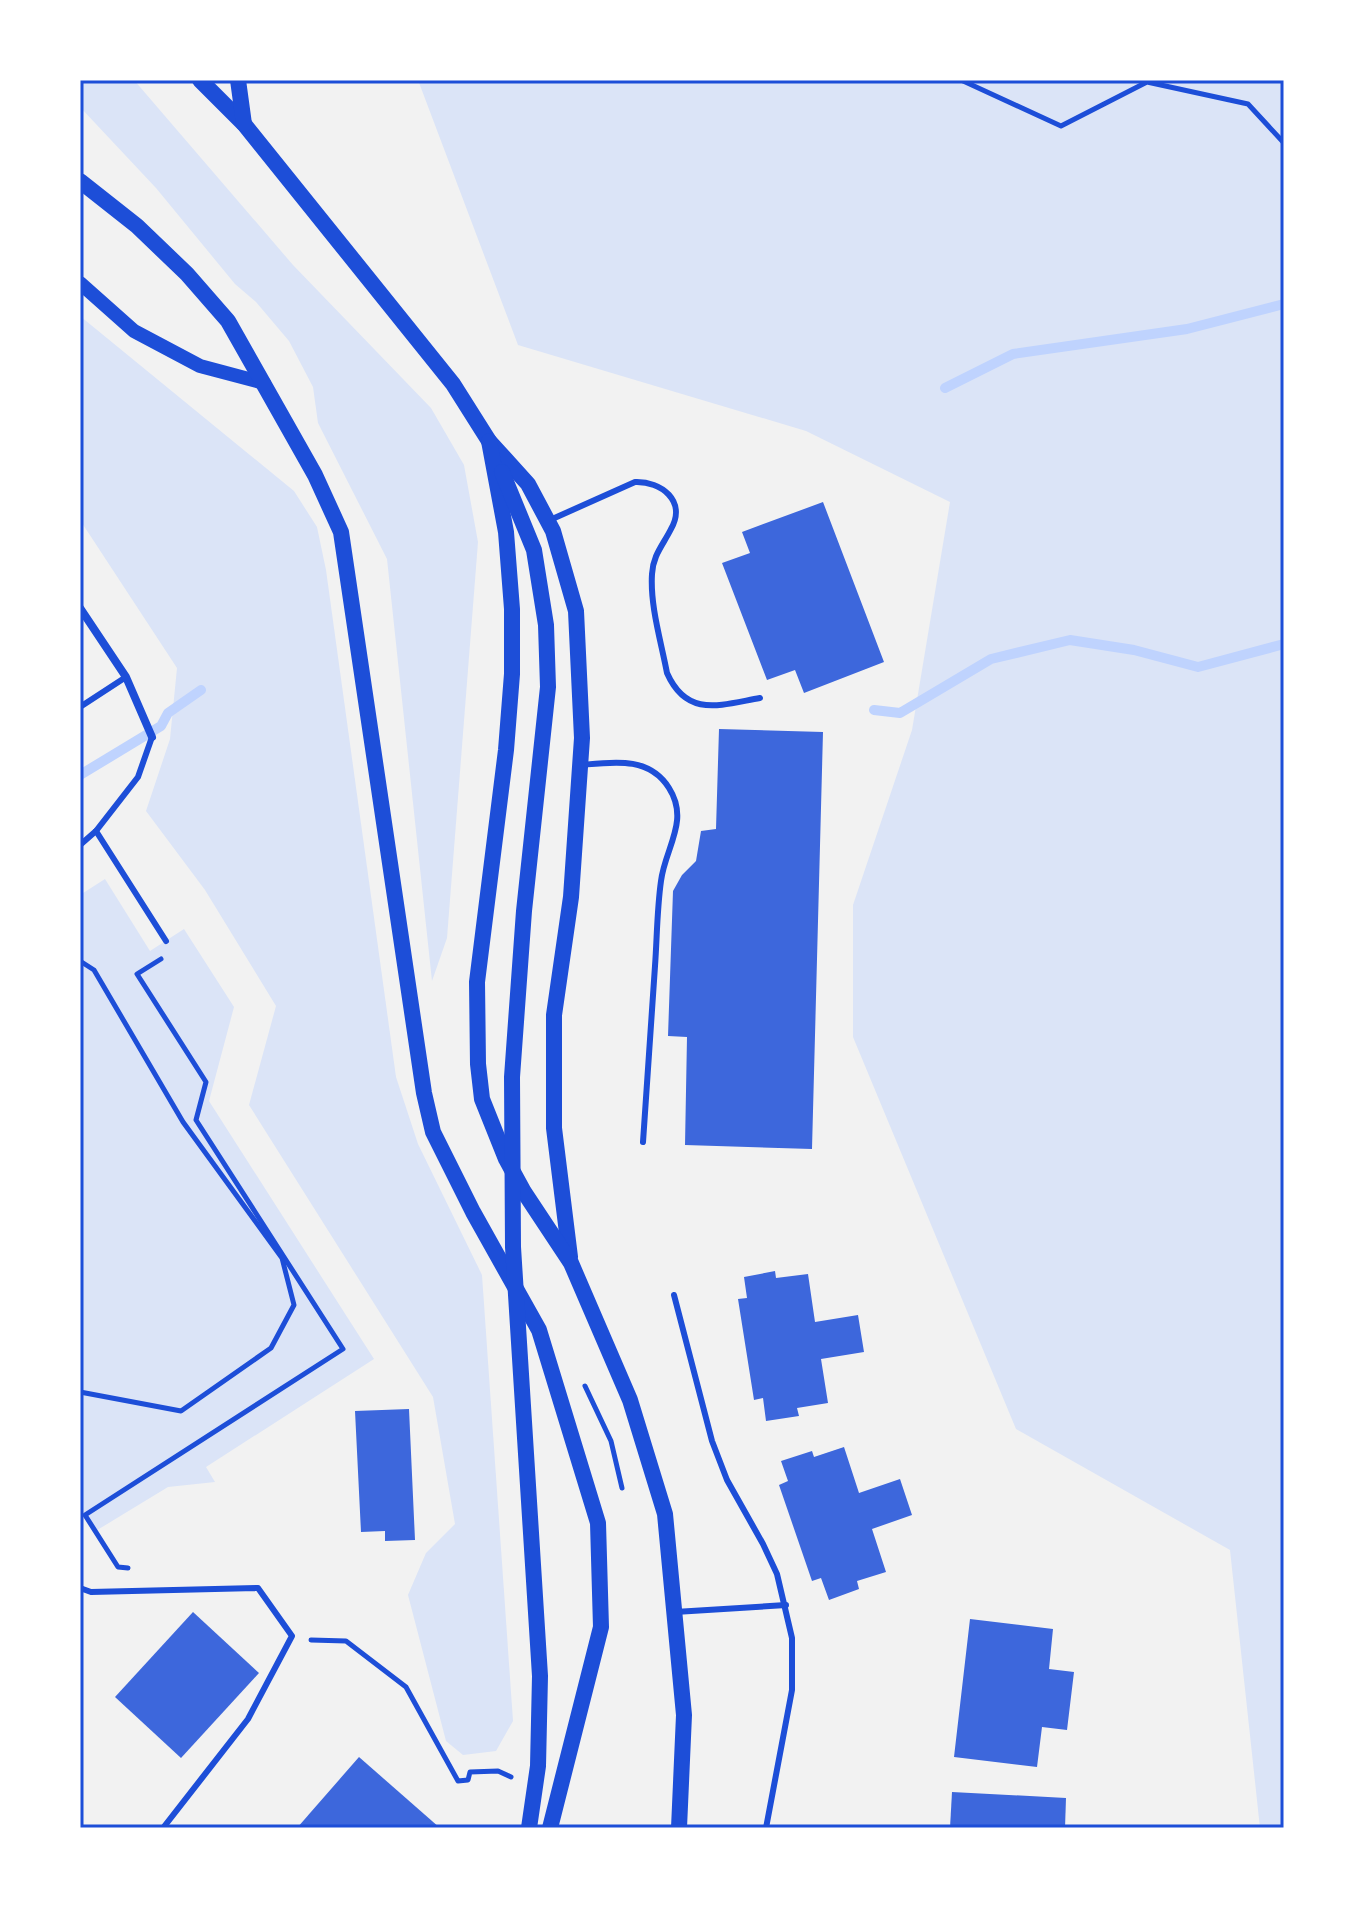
<svg xmlns="http://www.w3.org/2000/svg" width="1364" height="1908" font-family="'Source Sans 3',sans-serif">
  <style>
    .green { fill: #dbe4f7 }
    .lines { fill: none; stroke-linecap: round; stroke-linejoin: round }
    .stream { stroke: #bfd3fe; stroke-width: 10 }
    .building { fill: #3d67dc }
    .path { stroke: #1d4ed8; stroke-width: 5 }
    .service { stroke: #1d4ed8; stroke-width: 6 }
    .minor { stroke: #1d4ed8; stroke-width: 8 }
    .tertiary { stroke: #1d4ed8; stroke-width: 14 }
    .secondary { stroke: #1d4ed8; stroke-width: 16 }
    .neatline { fill: none; stroke: #1d4ed8; stroke-width: 3 }
  </style>
  <rect width="100%" height="100%" fill="#f2f2f2"/>
  <g class="green">
    <path d="M80,80H134L293,265L431,408L464,465L478,542L447,938L432,981L387,559L318,423L313,387L289,341L256,302L235,284L156,188L80,107Z"/>
    <path d="M418,80H1284V1828H1260L1230,1550L1016,1429L853,1037V905L912,730L950,502L806,431L518,345Z"/>
    <path d="M80,316L294,491L317,527L326,570L396,1077L418,1144L482,1275L513,1721L496,1751L463,1755L446,1741L408,1595L426,1553L455,1524L433,1397L249,1105L276,1006L205,890L146,811L170,739L177,668L80,520Z"/>
    <path d="M105,879L150,951L184,929L234,1007L209,1101L374,1359L206,1467L215,1482L168,1487L94,1532L80,1511V895Z"/>
  </g>
  <g class="lines">
    <g class="stream">
      <path d="M945,388L1013,354L1187,329L1284,304"/>
      <path d="M874,710L900,713L991,659L1070,640L1134,650L1198,667L1284,644"/>
      <path d="M80,775L161,726L168,713L201,690"/>
    </g>
  </g>
  <g class="building">
    <path d="M823,502L884,662L804,693L795,670L767,680L722,563L750,553L742,532Z"/>
    <path d="M719,729L823,732L812,1149L685,1145L687,1037L668,1036L673,891L682,875L696,861L701,831L716,829Z"/>
    <path d="M775,1271L776,1278L808,1274L815,1322L858,1315L864,1352L821,1359L828,1403L797,1408L799,1416L766,1421L763,1398L754,1400L738,1299L747,1298L744,1277Z"/>
    <path d="M409,1409L415,1540L385,1541V1531L361,1532L355,1411Z"/>
    <path d="M844,1447L859,1493L900,1479L912,1515L872,1529L886,1572L857,1581L859,1589L829,1600L821,1578L812,1581L779,1485L788,1481L781,1461L812,1451L814,1457Z"/>
    <path d="M193,1612L259,1673L181,1758L115,1697Z"/>
    <path d="M970,1619L1053,1629L1049,1669L1074,1672L1067,1730L1042,1727L1037,1767L954,1757Z"/>
    <path d="M359,1757L440,1828H297Z"/>
    <path d="M952,1792L1066,1798L1065,1828H950Z"/>
  </g>
  <g class="lines">
    <g class="path">
      <path d="M961,80L1061,126L1147,82L1248,104L1284,143"/>
      <path d="M80,961L94,970L183,1122L282,1258L294,1305L271,1348L181,1411L80,1392"/>
      <path d="M585,1386L611,1441L622,1488"/>
      <path d="M128,1568L118,1567L85,1515L343,1349L196,1120L206,1082L137,974L161,959"/>
      <path d="M311,1640L346,1641L406,1687L458,1781L468,1780L470,1772L498,1771L511,1777"/>
    </g>
    <g class="service">
      <path d="M550,520L635,482C661,481 687,501 671,529C663,545 653,555 652,574C650,606 661,641 667,673C687,718 720,705 760,698"/>
      <path d="M80,707L126,677"/>
      <path d="M581,765C613,762 649,756 669,788C690,821 665,848 661,881C657,909 657,938 655,966C651,1025 647,1083 643,1142"/>
      <path d="M96,831L166,941"/>
      <path d="M80,845L96,831L138,777L152,737"/>
      <path d="M674,1295L712,1441L727,1480L763,1544L777,1574L792,1638V1690L766,1828"/>
      <path d="M80,1588L91,1592L258,1588L292,1636L248,1719L163,1828"/>
      <path d="M675,1612L786,1605"/>
    </g>
    <path class="minor" d="M80,608L126,677L152,737"/>
    <path class="tertiary" d="M80,283L134,331L200,366L264,383"/>
    <g class="secondary">
      <path d="M200,80L244,124L453,384L489,441L528,484L553,531L576,611L582,738L571,897L554,1015V1128L570,1257"/>
      <path d="M238,80L244,124"/>
      <path d="M80,181L137,226L187,274L228,321L315,475L341,532L424,1093L433,1132L473,1212L539,1330L598,1523L601,1627L550,1828"/>
      <path d="M489,441L506,532L512,609V674L506,750L477,982L478,1064L482,1099L506,1159L524,1192L571,1263L630,1400L665,1514L684,1715L679,1828"/>
      <path d="M502,472L534,550L546,625L548,687L524,911L512,1077L513,1247L540,1676L538,1766L529,1828"/>
    </g>
  </g>
  <rect width="1364" height="1908" fill="none" stroke="#ffffff" stroke-width="164"/>
  <rect x="82" y="82" width="1200" height="1744" class="neatline"/>
</svg>
